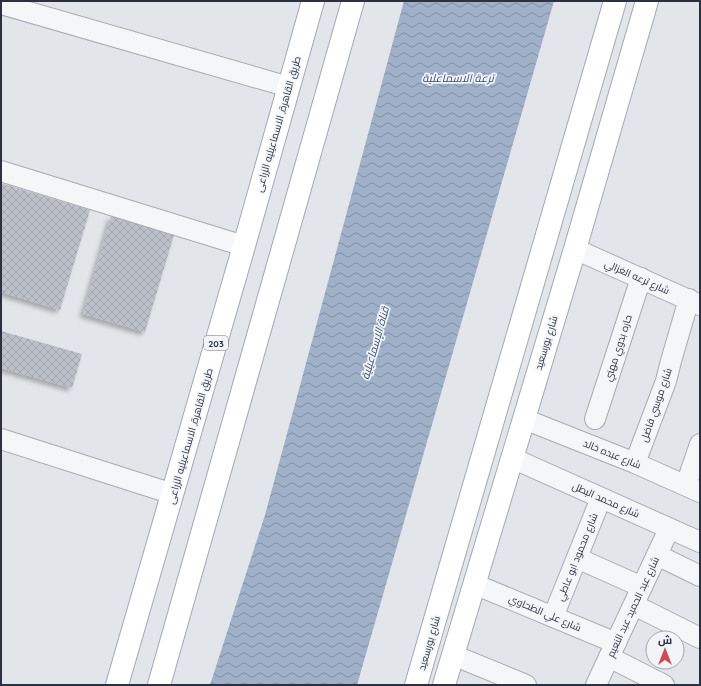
<svg xmlns="http://www.w3.org/2000/svg" width="701" height="686" font-family="Quicksand,Cairo,sans-serif">
  <style>
    .water { fill: url(#water-waves) }
    .building { fill: url(#building-cross-hatch); filter: url(#shadow) }
    .lines { fill: none; stroke-linecap: round; stroke-linejoin: round }
    .minor-casing { stroke: #a7abb4; stroke-width: 22 }
    .major-casing { stroke: #a2a8b5; stroke-width: 24 }
    .minor { stroke: #f5f6f8; stroke-width: 20 }
    .major { stroke: #fff; stroke-width: 22 }
    .labels { text-anchor: middle; dominant-baseline: central; stroke-width: 3.5; stroke-linejoin: round; paint-order: stroke }
    .shield { fill: #f2f4f7; stroke: #676c78; stroke-width: 1 }
    .shield-label { font-size: 9px; font-weight: bold; fill: #2b3141 }
    .street-label { font-size: 10px; fill: #2b3141; stroke: #f2f4f7 }
    .water-label { font-size: 11px; font-style: italic; fill: #364e74; stroke: #f2f4f7 }
  </style>
  <defs>
    <pattern id="water-waves" width="16" height="10" patternUnits="userSpaceOnUse"><rect width="16" height="10" fill="#9fb0c8"/><path d="M0 5q4-4 8 0t8 0" fill="none" stroke="#8290a4"/></pattern>
    <pattern id="building-cross-hatch" width="8" height="8" patternUnits="userSpaceOnUse"><rect width="8" height="8" fill="#bcc0c9"/><path d="M0 0l8 8M0 8l8-8" fill="none" stroke="#a2a5ae"/></pattern>
    <filter id="shadow"><feDropShadow dx="-3.5" dy="3.5" stdDeviation="2" flood-color="#0004"/></filter>
  </defs>
  <rect width="100%" height="100%" fill="#e2e5ea"/>
  <path class="water" d="M404,1H554L357,685H210L265,515Z"/>
  <g class="building">
    <path d="M1,183L90,210L60,310L1,292Z"/>
    <path d="M111,216L174,235L145,332L83,314Z"/>
    <path d="M1,331L82,354L72,388L1,368Z"/>
  </g>
  <g class="lines">
    <g class="minor-casing">
      <g id="minor">
        <path d="M1,4L289,87"/>
        <path d="M1,171L244,246"/>
        <path d="M575,249L700,305"/>
        <path d="M524,419L635,463L700,492"/>
        <path d="M595,419L641,278"/>
        <path d="M1,439L173,494"/>
        <path d="M512,458L700,542"/>
        <path d="M635,463L666,381L671,361L689,299"/>
        <path d="M686,485L700,444"/>
        <path d="M657,555L700,576"/>
        <path d="M577,558L642,587"/>
        <path d="M474,584L616,643"/>
        <path d="M634,605L700,638"/>
        <path d="M553,617L601,498"/>
        <path d="M453,655L526,685"/>
        <path d="M609,657L664,685"/>
        <path d="M596,685L669,529"/>
      </g>
    </g>
    <g class="major-casing">
      <g id="major">
        <path d="M117,685L244,246L313,1"/>
        <path d="M159,685L353,1"/>
        <path d="M416,685L615,1"/>
        <path d="M444,685L575,249L647,1"/>
      </g>
    </g>
    <use href="#minor" class="minor"/>
    <use href="#major" class="major"/>
  </g>
  <g class="labels">
    <rect class="shield" x="204" y="336" width="24" height="14" rx="3"/>
    <g class="shield-label">
      <text x="216" y="343">203</text>
    </g>
    <g class="street-label">
      <text transform="translate(278 124) rotate(-74)">طريق القاهرة, الاسماعيليه الزراعى</text>
      <text transform="translate(637 277) rotate(24)">شارع ترعه الغزالي</text>
      <text transform="translate(546 343) rotate(-73)">شارع بورسعيد</text>
      <text transform="translate(618 348) rotate(-72)">حاره بدوي مهني</text>
      <text transform="translate(656 405) rotate(-71)">شارع موسي فاضل</text>
      <text transform="translate(190 436) rotate(-74)">طريق القاهرة, الاسماعيليه الزراعى</text>
      <text transform="translate(612 454) rotate(22)">شارع عبده خالد</text>
      <text transform="translate(606 500) rotate(24)">شارع محمد البطل</text>
      <text transform="translate(577 557) rotate(-68)">شارع محمود ابو عاطي</text>
      <text transform="translate(633 607) rotate(-65)">شارع عبد الحميد عبد النعيم</text>
      <text transform="translate(545 613) rotate(23)">شارع علي الطحاوي</text>
      <text transform="translate(429 643) rotate(-74)">شارع بورسعيد</text>
    </g>
    <g class="water-label">
      <text x="458" y="78">ترعة الاسماعلية</text>
      <text transform="translate(375 343) rotate(-74)">قناة الإسماعيلية</text>
    </g>
  </g>
  <rect width="701" height="686" fill="none" stroke="#2b3141" stroke-width="4"/>
  <g transform="translate(665 650)"><circle r="19" fill="#f2f4f7" stroke="#a2a6ae"/>
  <path d="M0-3L7 15L0 10L-7 15Z" fill="#c94d58"/>
  <text y="-6" font-size="11" font-weight="bold" text-anchor="middle" fill="#2b3141">ش</text>
  </g>
</svg>
